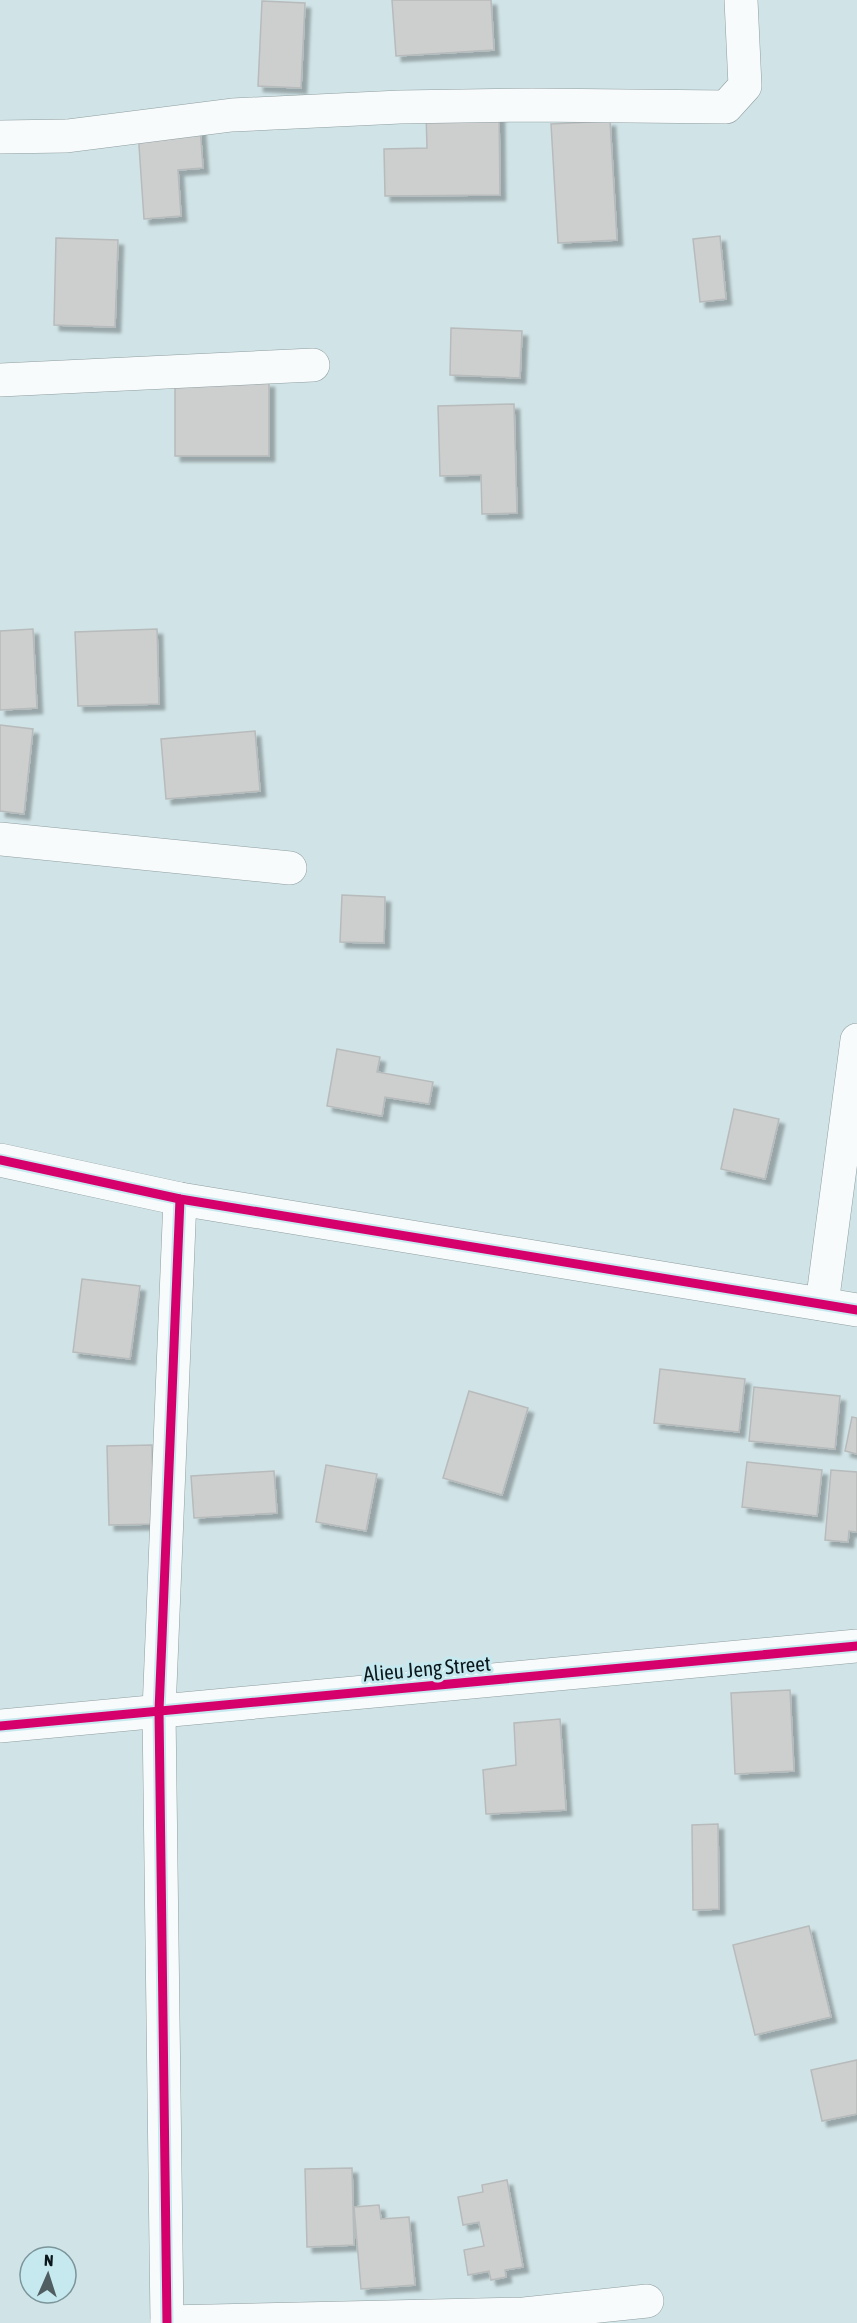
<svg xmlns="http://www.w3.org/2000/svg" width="857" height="2323" font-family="'Asap Condensed',sans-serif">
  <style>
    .building { fill: #cdcfcf; stroke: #b8bbbb; stroke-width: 1.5; filter: url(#shadow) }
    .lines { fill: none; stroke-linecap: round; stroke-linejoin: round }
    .minor-casing { stroke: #8f9ea1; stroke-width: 34 }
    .minor { stroke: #f8fbfb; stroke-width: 33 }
    .cycleway-casing { stroke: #c6e9f0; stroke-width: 13 }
    .cycleway { stroke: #d6006c; stroke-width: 9 }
    .labels { text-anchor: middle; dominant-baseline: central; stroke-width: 6; stroke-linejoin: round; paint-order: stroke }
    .street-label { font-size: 21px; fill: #0b171a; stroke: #c6e9f0 }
  </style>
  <defs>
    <filter id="shadow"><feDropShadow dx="5.5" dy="5.5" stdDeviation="1.5" flood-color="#0004"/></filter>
  </defs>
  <rect width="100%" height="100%" fill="#d0e3e6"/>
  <g class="building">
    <path d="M392,0H491L494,50L396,56Z"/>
    <path d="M262,1L305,3L301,88L258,86Z"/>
    <path d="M499,111L500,195L385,196L384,149L427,148L426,112Z"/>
    <path d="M610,121L617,240L558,243L551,124Z"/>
    <path d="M200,127L203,168L178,170L181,216L144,219L138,131Z"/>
    <path d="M720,236L726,299L700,302L693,239Z"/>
    <path d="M56,238L118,240L115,327L54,325Z"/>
    <path d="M451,328L522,331L520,378L450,375Z"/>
    <path d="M269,382V456H175V383Z"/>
    <path d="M514,404L517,513L482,514L481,475L440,476L438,406Z"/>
    <path d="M33,629L37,708L0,710V631Z"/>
    <path d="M157,629L159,704L78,706L75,632Z"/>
    <path d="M0,725L33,729L24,814L0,811Z"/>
    <path d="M255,731L260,791L166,799L161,739Z"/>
    <path d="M342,895L385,897L384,943L340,942Z"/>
    <path d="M337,1049L380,1057L377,1072L433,1082L429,1104L385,1097L382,1116L327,1106Z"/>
    <path d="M734,1109L779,1119L765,1179L721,1169Z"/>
    <path d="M82,1279L140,1286L130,1359L73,1352Z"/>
    <path d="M660,1369L745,1379L739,1432L654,1423Z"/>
    <path d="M754,1387L840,1396L835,1449L749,1441Z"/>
    <path d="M469,1391L528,1408L502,1495L443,1478Z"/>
    <path d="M852,1417L857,1418V1454L845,1451Z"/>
    <path d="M152,1445L154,1524L109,1525L107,1446Z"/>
    <path d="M747,1462L822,1470L817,1516L742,1507Z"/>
    <path d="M326,1465L377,1474L366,1531L316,1522Z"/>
    <path d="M831,1470L857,1472V1532L849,1531L848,1542L825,1540Z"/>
    <path d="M274,1471L277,1513L194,1518L191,1476Z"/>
    <path d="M790,1690L794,1771L735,1774L731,1693Z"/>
    <path d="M560,1719L566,1810L486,1814L483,1770L516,1765L514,1723Z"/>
    <path d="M718,1824L719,1909L693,1910L692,1825Z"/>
    <path d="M809,1926L831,2017L755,2035L733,1945Z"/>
    <path d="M857,2060V2114L822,2121L811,2070Z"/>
    <path d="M352,2168L354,2245L307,2247L305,2169Z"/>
    <path d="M507,2180L523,2267L505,2270L506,2277L491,2280L489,2271L468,2275L464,2250L484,2246L479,2222L463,2225L458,2197L483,2192L482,2185Z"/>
    <path d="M379,2205L381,2219L409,2217L415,2285L361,2289L354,2207Z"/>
  </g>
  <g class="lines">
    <g class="minor-casing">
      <g id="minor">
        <path d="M0,137L67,136L232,115L400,107L532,105L726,107L745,86L741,0"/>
        <path d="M0,380L313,365"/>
        <path d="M0,839L290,868"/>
        <path d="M0,1160L180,1199L857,1310"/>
        <path d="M822,1304L857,1040"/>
        <path d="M0,1726L857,1646"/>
        <path d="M167,2322L524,2314L647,2301"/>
        <path d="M167,2323L159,1711L180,1199"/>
      </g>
    </g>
    <use href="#minor" class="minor"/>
    <g class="cycleway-casing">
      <g id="cycleway">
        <path d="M0,1160L180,1199L857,1310"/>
        <path d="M0,1726L857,1646"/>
        <path d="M167,2323L159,1711L180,1199"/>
      </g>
    </g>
    <use href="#cycleway" class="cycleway"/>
  </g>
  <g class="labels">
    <g class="street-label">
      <text transform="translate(427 1668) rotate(-5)">Alieu Jeng Street</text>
    </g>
  </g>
  <g transform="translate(48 2275) rotate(3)"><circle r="28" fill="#c6e9f0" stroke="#7b959a" stroke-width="1.5"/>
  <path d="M0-4.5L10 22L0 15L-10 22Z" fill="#505e61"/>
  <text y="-9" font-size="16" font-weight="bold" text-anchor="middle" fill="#0b171a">N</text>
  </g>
</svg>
